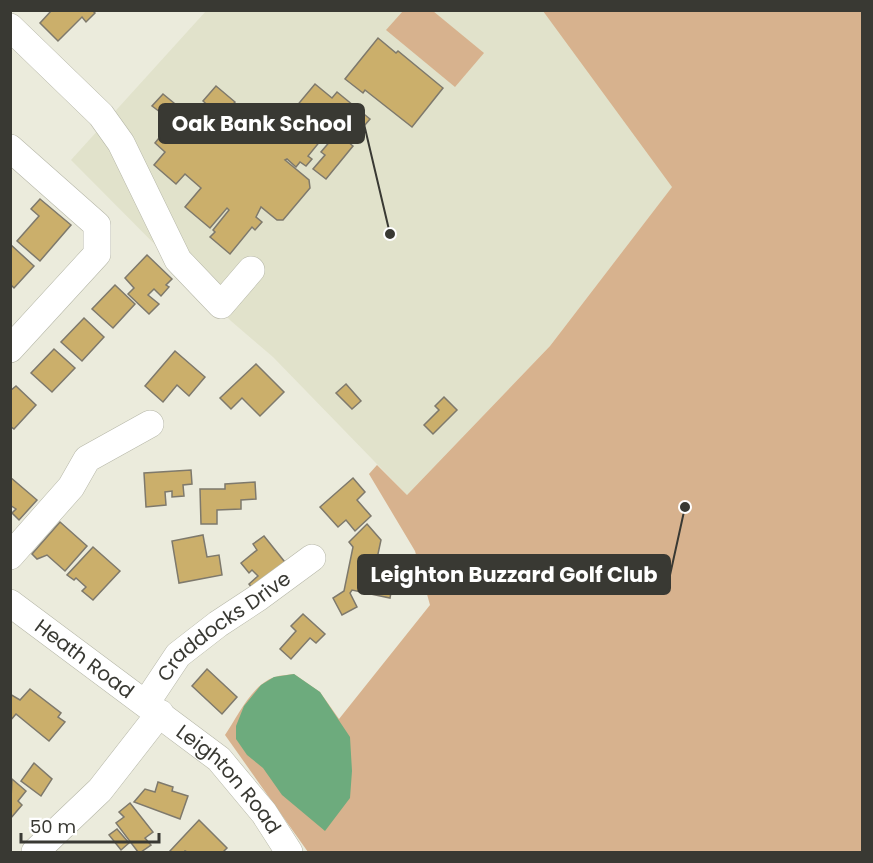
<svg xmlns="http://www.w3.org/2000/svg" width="873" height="863" font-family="Poppins,sans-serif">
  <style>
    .built { fill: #e1e2cb }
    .green { fill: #d7b28e }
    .water { fill: #6dab7d }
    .building { fill: #cbaf6b; stroke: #7e796c; stroke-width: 1.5 }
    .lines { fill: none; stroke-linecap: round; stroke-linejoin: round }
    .minor-casing { stroke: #b6b7a8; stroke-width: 28 }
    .minor { stroke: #fff; stroke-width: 27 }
    .labels { text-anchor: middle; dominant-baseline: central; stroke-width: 6; stroke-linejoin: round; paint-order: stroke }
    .street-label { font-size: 20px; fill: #393933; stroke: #fff }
    .leader { fill: none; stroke: #393933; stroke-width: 2 }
    .callout-dot { fill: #393933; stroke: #fff; stroke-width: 2 }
    .callout { fill: #393933; stroke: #393933; stroke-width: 2 }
    .callout-label { font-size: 21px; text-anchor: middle; font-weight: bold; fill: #fff }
  </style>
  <rect width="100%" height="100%" fill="#ebebdc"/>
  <path class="built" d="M543,10L673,186L550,346L407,495L273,357L231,321L71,160L206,11Z"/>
  <g class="green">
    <path d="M403,11H433L484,53L455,87L386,30Z"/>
    <path d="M543,11H862V852H308L225,735C238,716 252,684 275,677C281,675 288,675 294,674L320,692L339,719L430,605L415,551L369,474L377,465L407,495L550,346L672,187Z"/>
  </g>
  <path class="water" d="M294,674L320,692L350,737L352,771L350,798L325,831L282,795L263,768L247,755L236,739V726L244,706L261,685L274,677Z"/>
  <g class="building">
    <path d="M52,10H92L95,13L86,22L82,17L58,41L40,23Z"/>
    <path d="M378,38L396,53L398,51L443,88L412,127L365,90L363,93L345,79Z"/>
    <path d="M315,84L332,98L337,92L370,119L352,140L332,123L328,127L330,129L308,156L312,159L306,166L300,162L296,167L287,159L285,160L309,180L310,188L283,220H277L261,207L256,217L262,222L255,230L252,227L230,254L210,237L215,232L213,230L229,210L227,208L210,228L185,207L201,188L185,174L176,184L154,165L165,152L155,143L167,128L176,135L187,121L198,130L201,126L214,137L221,129L233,139L249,120L255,119L269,132L270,138Z"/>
    <path d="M216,86L235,102L222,118L203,101Z"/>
    <path d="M163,94L174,103L164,115L152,106Z"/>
    <path d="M337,133L353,146L326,179L313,169L325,155L321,152Z"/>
    <path d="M40,199L71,225L40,261L17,241L39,216L31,209Z"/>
    <path d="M10,244L34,266L14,288L10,284Z"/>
    <path d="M147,255L172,279L166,285L169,287L161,296L154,289L148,295L159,304L149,314L128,294L134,288L125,278Z"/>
    <path d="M115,285L135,304L113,328L92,309Z"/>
    <path d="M84,318L104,337L82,361L61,342Z"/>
    <path d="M54,349L75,368L52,392L31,373Z"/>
    <path d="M175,351L205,377L189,396L177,385L163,402L145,386Z"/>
    <path d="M256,364L284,392L260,416L242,398L231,409L220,398Z"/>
    <path d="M346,384L361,401L352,409L336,393Z"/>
    <path d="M16,386L36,405L14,429L10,426V391Z"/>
    <path d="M444,397L457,410L433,434L424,425L439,410L435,406Z"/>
    <path d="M191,470L192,484L183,485L184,496L172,497V491L165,492L166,505L146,507L144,473Z"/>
    <path d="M10,477L37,500L19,520L12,513L16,509L10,505Z"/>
    <path d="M353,478L365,492L357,500L371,516L355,531L346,520L338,527L320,507Z"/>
    <path d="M255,482L256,499L241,500V509L217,510V524H201L200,489H225V484Z"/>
    <path d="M60,522L87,546L65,571L47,555L37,559L32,554Z"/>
    <path d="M367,524L381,540L373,577L393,582L390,598L352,590L350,593L357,607L342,615L333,598L344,591L353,547L349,542Z"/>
    <path d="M203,535L207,557L219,555L222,575L179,583L172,541Z"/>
    <path d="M264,536L288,566L255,592L249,584L258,576L252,570L249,573L241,563L257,550L253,544Z"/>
    <path d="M93,547L120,571L93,600L82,591L86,587L76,578L74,580L67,575Z"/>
    <path d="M303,614L325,634L316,643L310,638L291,659L280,649L296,631L291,626Z"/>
    <path d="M207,669L237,697L222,714L192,686Z"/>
    <path d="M30,689L61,713L58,717L65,722L49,741L16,714L10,721V694L20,700Z"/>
    <path d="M34,763L52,779L41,796L21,781Z"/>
    <path d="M12,779L26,791L18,801L22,805L10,819Z"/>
    <path d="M158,782L173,787L172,791L188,796L180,819L134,802L145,789L155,792Z"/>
    <path d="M130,803L153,832L145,838L151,845L141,852H138L116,823L124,817L119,812Z"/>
    <path d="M199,820L227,848L223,852H187L185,851L184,852H171L170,851Z"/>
    <path d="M117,829L129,843L121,850L109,835Z"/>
  </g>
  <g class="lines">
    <g class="minor-casing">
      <g id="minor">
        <path d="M10,27L101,115L121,143L178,260L221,305L251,270"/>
        <path d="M10,148L97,225V254L10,349"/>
        <path d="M10,556L71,487L87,459L150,424"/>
        <path id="s1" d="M10,603L219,759L264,813L289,852"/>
        <path id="s2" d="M146,703L178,655L218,624L259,597L312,558"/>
        <path d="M35,852L100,790L160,713"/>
      </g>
    </g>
    <use href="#minor" class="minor"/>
  </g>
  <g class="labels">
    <g class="street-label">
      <text stroke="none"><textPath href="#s2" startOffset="111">Craddocks Drive</textPath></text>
      <text stroke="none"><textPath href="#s1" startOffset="93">Heath Road</textPath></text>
      <text stroke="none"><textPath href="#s1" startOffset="282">Leighton Road</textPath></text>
    </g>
  </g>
  <path class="leader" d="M390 234L364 124M685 507L670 575"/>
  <g class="callout-dot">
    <circle cx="390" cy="234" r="6"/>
    <circle cx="685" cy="507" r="6"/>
  </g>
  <g class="callout">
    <rect x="159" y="104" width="205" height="39" rx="6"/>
    <rect x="358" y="555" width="312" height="39" rx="6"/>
  </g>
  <g class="callout-label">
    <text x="262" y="131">Oak Bank School</text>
    <text x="514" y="582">Leighton Buzzard Golf Club</text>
  </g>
  <rect width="873" height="863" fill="none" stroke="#393933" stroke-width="24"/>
  <path d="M21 833v9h138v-9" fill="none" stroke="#393933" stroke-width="3"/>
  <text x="30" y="833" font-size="18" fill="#393933" stroke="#ffffff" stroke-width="4.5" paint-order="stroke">50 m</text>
</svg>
